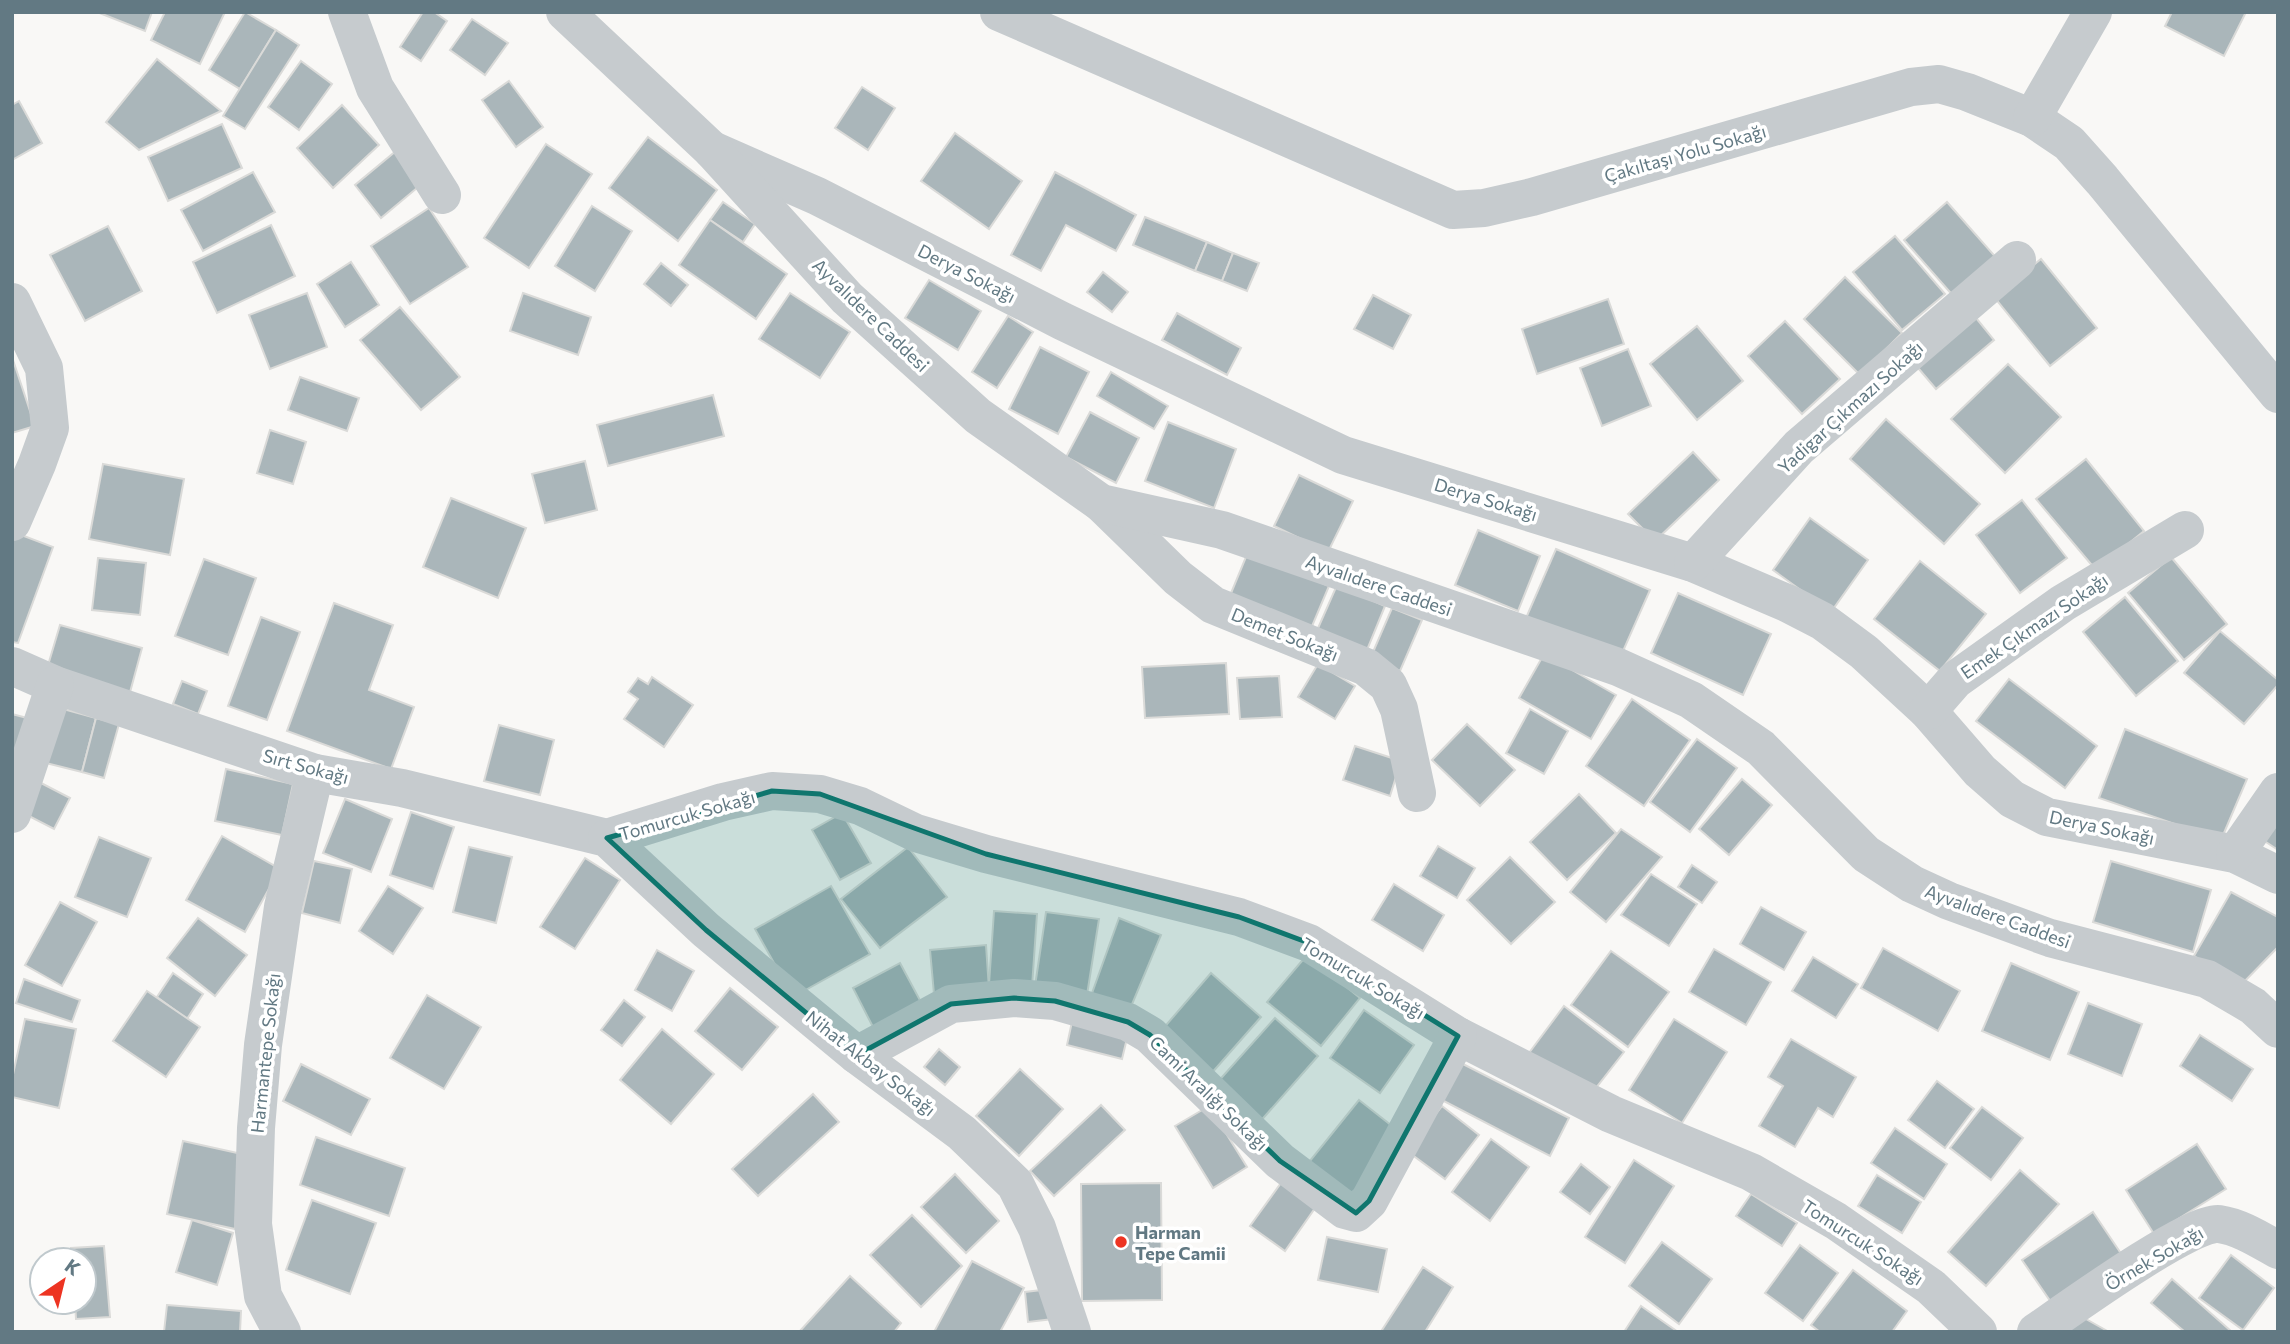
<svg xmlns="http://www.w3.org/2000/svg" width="2290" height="1344" font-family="Commissioner,sans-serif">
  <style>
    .building { fill: #aab6ba; stroke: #dadad8; stroke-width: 2 }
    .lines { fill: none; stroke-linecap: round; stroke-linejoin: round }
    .minor { stroke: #c6cbce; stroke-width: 38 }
    .tertiary { stroke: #c6cbce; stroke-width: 38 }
    .marked { fill: #0f766e; fill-opacity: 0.2; stroke: #0f766e; stroke-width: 5; stroke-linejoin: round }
    .poi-dot { fill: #ed3422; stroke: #fff; stroke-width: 2.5 }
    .labels { text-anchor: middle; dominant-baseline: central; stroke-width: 7; stroke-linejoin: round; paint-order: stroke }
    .street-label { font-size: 18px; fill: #627983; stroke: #fff }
    .poi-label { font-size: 18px; font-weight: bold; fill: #627983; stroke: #fff; text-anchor: start }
  </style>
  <rect width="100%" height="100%" fill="#f9f8f6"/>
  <g class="building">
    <path d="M97,12H152L145,31Z"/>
    <path d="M165,12H225L200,64L151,40Z"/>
    <path d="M245,12L276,30L240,89L209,70Z"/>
    <path d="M423,12H434L447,21L421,61L400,47Z"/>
    <path d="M2172,12H2246L2224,56L2165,26Z"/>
    <path d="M472,19L508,43L485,75L450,50Z"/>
    <path d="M276,30L299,45L245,129L223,116Z"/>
    <path d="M157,59L221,111L139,150L106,122Z"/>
    <path d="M301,61L332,84L299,130L268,107Z"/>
    <path d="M509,81L543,127L516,147L482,100Z"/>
    <path d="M862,87L895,108L868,150L835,128Z"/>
    <path d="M19,101L42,143L12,160V105Z"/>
    <path d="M342,105L379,145L333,188L297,148Z"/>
    <path d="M222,124L242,168L168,201L148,157Z"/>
    <path d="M955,133L1022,181L989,229L921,181Z"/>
    <path d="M648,137L717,190L678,241L609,188Z"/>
    <path d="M546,144L592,174L529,268L484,238Z"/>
    <path d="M396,151L423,183L381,218L355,185Z"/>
    <path d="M253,172L275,212L203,251L181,210Z"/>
    <path d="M1055,172L1136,215L1116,251L1066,225L1041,271L1011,255Z"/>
    <path d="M723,202L755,224L743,242L710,220Z"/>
    <path d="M1947,202L1999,261L1956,299L1904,240Z"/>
    <path d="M592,206L632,231L595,291L555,266Z"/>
    <path d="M429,208L468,267L410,304L371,246Z"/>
    <path d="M1145,217L1207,242L1195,271L1133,245Z"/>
    <path d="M710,220L787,274L756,319L679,265Z"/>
    <path d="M271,225L295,276L217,313L193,262Z"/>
    <path d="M108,226L142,291L85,321L50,255Z"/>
    <path d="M1895,236L1945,294L1902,330L1853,272Z"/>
    <path d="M1207,242L1233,253L1222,281L1195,271Z"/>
    <path d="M1233,253L1259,263L1247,291L1222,281Z"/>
    <path d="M2041,259L2097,328L2050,366L1994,297Z"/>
    <path d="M351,262L379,305L345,327L317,284Z"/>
    <path d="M661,263L688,285L671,306L644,284Z"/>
    <path d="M1103,272L1128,292L1112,312L1087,292Z"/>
    <path d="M1845,277L1902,333L1860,375L1804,319Z"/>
    <path d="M929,280L981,311L958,350L905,318Z"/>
    <path d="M307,293L327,347L270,369L249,315Z"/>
    <path d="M523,293L591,317L578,355L510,331Z"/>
    <path d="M790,293L850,332L820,378L759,339Z"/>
    <path d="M1373,295L1411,315L1393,349L1354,329Z"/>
    <path d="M1608,299L1624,344L1537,374L1522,329Z"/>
    <path d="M400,307L460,377L421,410L360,340Z"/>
    <path d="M1177,313L1241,348L1227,375L1162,340Z"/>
    <path d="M1972,313L1994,340L1936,389L1913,362Z"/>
    <path d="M1008,316L1033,332L997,388L972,372Z"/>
    <path d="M1785,321L1840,379L1802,414L1748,356Z"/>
    <path d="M1697,326L1743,381L1697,420L1650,364Z"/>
    <path d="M1040,347L1089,372L1058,434L1009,409Z"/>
    <path d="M1628,349L1651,406L1602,426L1580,368Z"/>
    <path d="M13,360L35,426L12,433V361Z"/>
    <path d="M2008,364L2061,417L2005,473L1951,419Z"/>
    <path d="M1111,372L1168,406L1154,429L1097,396Z"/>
    <path d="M300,377L359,398L347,431L288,410Z"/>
    <path d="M713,395L724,436L608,466L597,425Z"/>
    <path d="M1090,412L1139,438L1116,483L1066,457Z"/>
    <path d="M1886,419L1980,504L1944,544L1850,459Z"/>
    <path d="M1168,422L1236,449L1214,508L1145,481Z"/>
    <path d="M270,430L306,442L293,484L257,473Z"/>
    <path d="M1693,452L1719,480L1655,541L1628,514Z"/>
    <path d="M2086,459L2144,531L2096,570L2036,499Z"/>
    <path d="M585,461L597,510L545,523L532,474Z"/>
    <path d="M103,464L184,479L170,555L89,539Z"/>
    <path d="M1299,475L1353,501L1328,552L1274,526Z"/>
    <path d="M451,498L526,528L498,598L423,567Z"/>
    <path d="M2022,500L2067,558L2020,593L1976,535Z"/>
    <path d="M1810,518L1868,560L1831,612L1773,570Z"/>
    <path d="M1478,530L1540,556L1518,611L1455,585Z"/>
    <path d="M16,533L53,547L18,643L12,642V543Z"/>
    <path d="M1556,549L1650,590L1620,658L1526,618Z"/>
    <path d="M1248,552L1329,586L1310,631L1229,598Z"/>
    <path d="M2171,557L2227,624L2184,660L2128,593Z"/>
    <path d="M98,558L146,563L140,615L92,610Z"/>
    <path d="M204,559L256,578L228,655L175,636Z"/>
    <path d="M1920,561L1986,614L1940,671L1874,619Z"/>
    <path d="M1337,585L1385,606L1365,655L1315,635Z"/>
    <path d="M1678,593L1771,634L1743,695L1651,653Z"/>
    <path d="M2125,597L2178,661L2136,696L2083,632Z"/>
    <path d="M334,603L393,625L369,690L414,707L391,769L287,731Z"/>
    <path d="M1392,608L1422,620L1400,671L1370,659Z"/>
    <path d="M261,617L300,632L267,720L228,706Z"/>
    <path d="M60,625L142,648L129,696L46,672Z"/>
    <path d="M2220,631L2278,680V685L2244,724L2184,673Z"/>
    <path d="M1544,654L1616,695L1591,739L1519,698Z"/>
    <path d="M1226,663L1229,714L1145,718L1142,667Z"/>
    <path d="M1318,664L1355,686L1335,719L1298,697Z"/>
    <path d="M1279,676L1282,717L1240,719L1237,678Z"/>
    <path d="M652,677L693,705L664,747L624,719L638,699L628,692L638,678L648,684Z"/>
    <path d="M2009,679L2097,746L2065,788L1976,721Z"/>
    <path d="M182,681L207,691L198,714L173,704Z"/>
    <path d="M1632,699L1690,740L1644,806L1586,766Z"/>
    <path d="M56,707L96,718L82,772L42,762Z"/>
    <path d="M1530,709L1568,731L1544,774L1506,753Z"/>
    <path d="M12,714L27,718L12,771Z"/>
    <path d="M96,718L119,724L104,778L82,772Z"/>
    <path d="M1467,724L1515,770L1480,806L1432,760Z"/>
    <path d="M499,725L554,740L540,795L484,781Z"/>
    <path d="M2125,729L2247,779L2221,840L2099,798Z"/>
    <path d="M1697,739L1737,768L1690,832L1650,802Z"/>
    <path d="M1355,746L1401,761L1390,796L1343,780Z"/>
    <path d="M226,769L293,784L282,835L215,821Z"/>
    <path d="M1742,779L1772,805L1729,855L1699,829Z"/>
    <path d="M41,783L70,798L54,829L25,814Z"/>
    <path d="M1579,794L1616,833L1567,880L1530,842Z"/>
    <path d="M345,799L392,819L371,872L323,853Z"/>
    <path d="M411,812L454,827L433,889L390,875Z"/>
    <path d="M842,813L871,863L840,880L812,830Z"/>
    <path d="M2278,820V850L2263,840Z"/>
    <path d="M1621,829L1662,857L1606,922L1570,892Z"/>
    <path d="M222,836L280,869L245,932L186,900Z"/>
    <path d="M99,837L151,858L127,917L75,897Z"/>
    <path d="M1438,846L1475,868L1457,898L1420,876Z"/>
    <path d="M469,847L512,857L496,923L453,912Z"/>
    <path d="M908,847L947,897L880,948L841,899Z"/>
    <path d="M1510,857L1555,902L1511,944L1467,900Z"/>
    <path d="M585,858L620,880L575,949L540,927Z"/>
    <path d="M314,861L352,869L340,923L302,913Z"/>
    <path d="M2111,861L2211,890L2193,952L2093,922Z"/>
    <path d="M1692,865L1717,882L1702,903L1678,887Z"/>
    <path d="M1651,874L1697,904L1669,946L1621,915Z"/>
    <path d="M1394,884L1444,915L1423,951L1372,920Z"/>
    <path d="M388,886L423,908L393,954L359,931Z"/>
    <path d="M831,886L870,954L793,997L755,929Z"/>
    <path d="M2231,892L2278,917V947L2240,986L2194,956Z"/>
    <path d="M60,902L97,922L62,986L25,965Z"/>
    <path d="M1761,907L1806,932L1784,970L1740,944Z"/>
    <path d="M994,911L1037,914L1032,987L989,984Z"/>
    <path d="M1046,912L1099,919L1087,995L1035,986Z"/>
    <path d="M198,918L247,955L215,996L167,958Z"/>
    <path d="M1119,918L1161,935L1128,1014L1091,996Z"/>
    <path d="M986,945L989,989L934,994L930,950Z"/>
    <path d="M1883,948L1960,991L1938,1031L1861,988Z"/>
    <path d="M1714,949L1771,982L1746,1025L1689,992Z"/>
    <path d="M657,950L694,971L672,1011L635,990Z"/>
    <path d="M1611,951L1669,992L1628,1047L1571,1005Z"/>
    <path d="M1307,955L1360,998L1321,1046L1267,1002Z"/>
    <path d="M1813,957L1858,984L1836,1018L1792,991Z"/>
    <path d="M900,963L922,1004L874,1029L853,988Z"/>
    <path d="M2011,963L2079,992L2050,1060L1982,1031Z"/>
    <path d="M173,973L203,994L187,1019L157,997Z"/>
    <path d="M1211,973L1261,1017L1210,1075L1161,1031Z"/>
    <path d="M24,979L80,1000L72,1022L16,1003Z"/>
    <path d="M730,988L778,1027L742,1070L695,1031Z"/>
    <path d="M147,991L200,1027L166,1077L113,1041Z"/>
    <path d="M427,995L481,1027L444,1089L390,1058Z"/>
    <path d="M624,1000L645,1017L622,1046L601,1030Z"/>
    <path d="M2088,1003L2142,1024L2122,1076L2068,1054Z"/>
    <path d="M1564,1006L1624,1052L1588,1098L1529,1053Z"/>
    <path d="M1364,1010L1414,1045L1380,1093L1330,1058Z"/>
    <path d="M1073,1017L1129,1030L1122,1059L1067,1045Z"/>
    <path d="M1275,1018L1318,1056L1258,1124L1215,1085Z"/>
    <path d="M25,1019L76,1029L59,1108L12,1097V1079Z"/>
    <path d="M1674,1019L1727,1052L1682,1123L1629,1090Z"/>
    <path d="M662,1029L714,1074L671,1124L620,1080Z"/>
    <path d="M2200,1035L2253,1069L2232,1101L2180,1066Z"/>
    <path d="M1791,1039L1856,1077L1833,1117L1818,1108L1795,1147L1759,1126L1783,1086L1768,1077Z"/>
    <path d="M939,1049L960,1067L945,1085L924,1067Z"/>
    <path d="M1457,1061L1569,1118L1550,1156L1438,1098Z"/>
    <path d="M301,1064L370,1099L351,1135L283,1101Z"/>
    <path d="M1020,1069L1063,1109L1019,1156L976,1116Z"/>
    <path d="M1937,1081L1974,1109L1945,1148L1908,1120Z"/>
    <path d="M813,1094L839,1122L758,1196L732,1169Z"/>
    <path d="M1359,1100L1401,1133L1350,1202L1305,1167Z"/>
    <path d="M1101,1105L1125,1130L1054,1196L1030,1171Z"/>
    <path d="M1209,1106L1247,1167L1213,1188L1175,1126Z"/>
    <path d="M1442,1106L1479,1135L1445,1179L1407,1151Z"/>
    <path d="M1982,1107L2023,1138L1991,1180L1950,1148Z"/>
    <path d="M1895,1128L1947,1164L1924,1199L1871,1163Z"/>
    <path d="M316,1137L405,1168L389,1216L300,1185Z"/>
    <path d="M1491,1139L1529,1167L1490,1221L1452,1192Z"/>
    <path d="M183,1141L251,1156L235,1229L167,1214Z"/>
    <path d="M2197,1144L2226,1189L2154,1234L2126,1190Z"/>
    <path d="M1634,1160L1674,1186L1625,1263L1585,1237Z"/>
    <path d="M1581,1164L1610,1187L1590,1214L1560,1192Z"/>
    <path d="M2020,1170L2059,1204L1986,1286L1948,1252Z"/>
    <path d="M955,1174L999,1221L966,1253L921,1207Z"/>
    <path d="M1877,1175L1921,1202L1902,1233L1858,1206Z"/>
    <path d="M1286,1176L1320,1201L1285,1251L1250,1226Z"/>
    <path d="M1161,1183L1162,1300L1082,1301L1081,1184Z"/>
    <path d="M1751,1194L1797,1223L1782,1246L1736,1216Z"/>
    <path d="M312,1200L376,1223L350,1294L286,1270Z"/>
    <path d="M2093,1212L2124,1258L2053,1305L2022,1260Z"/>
    <path d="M912,1215L962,1266L921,1307L870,1255Z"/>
    <path d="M192,1220L233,1233L217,1285L176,1272Z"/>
    <path d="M1327,1237L1387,1249L1378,1292L1318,1280Z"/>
    <path d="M1662,1242L1712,1279L1679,1324L1629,1286Z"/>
    <path d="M1800,1245L1838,1273L1803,1321L1765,1293Z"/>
    <path d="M104,1246L110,1317L76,1319L75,1302H84V1260H72L71,1248Z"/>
    <path d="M2231,1255L2274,1288L2243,1330L2199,1298Z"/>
    <path d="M972,1261L1024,1288L1000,1332H934Z"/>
    <path d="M1423,1267L1453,1287L1425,1332H1385L1382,1330Z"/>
    <path d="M1853,1270L1907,1311L1892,1332H1820L1811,1325Z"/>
    <path d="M850,1276L901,1323L894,1332H799Z"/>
    <path d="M2172,1279L2232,1332H2185L2151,1303Z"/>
    <path d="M1050,1289L1053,1319L1028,1322L1025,1292Z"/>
    <path d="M167,1305L241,1311L240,1332H164Z"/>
    <path d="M1641,1306L1678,1332H1624Z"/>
    <path d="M2077,1314L2109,1332H2067Z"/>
  </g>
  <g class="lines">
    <g class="minor">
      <path d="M347,12L375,88L442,195"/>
      <path d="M999,12L1453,210L1484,208L1532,197L1911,87L1939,84L1967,92L2032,118L2069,143L2102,180L2278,394"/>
      <path d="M2032,118L2093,12"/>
      <path d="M712,150L817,196L1062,321L1343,455L1693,563L1789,604L1822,621L1864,652L1928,711L1980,771L2012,799L2047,817L2235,854L2278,875"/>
      <path d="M12,302L44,368L50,428L37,464L12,522"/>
      <path d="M1101,503L1178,578L1213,605L1366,667L1388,685L1399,709L1417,793"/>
      <path d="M1693,563L1799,447L2017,260"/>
      <path d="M12,666L55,685L315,773L402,788L607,838L706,930L857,1055L962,1133L1015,1184L1037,1228L1072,1332"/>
      <path d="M1928,711L1955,680L2063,603L2185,530"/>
      <path d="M12,814L55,685"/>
      <path d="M607,838L723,802L772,791L820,794L860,806L916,833L986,854L1239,917L1309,943L1458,1036L1611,1114L1751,1172L1836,1221L1931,1287L1978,1332"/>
      <path d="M2235,854L2278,792"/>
      <path d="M857,1055L951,1004L1014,998L1055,1001L1128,1022L1150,1035L1280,1161L1345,1210L1356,1213L1369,1201L1458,1036"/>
      <path d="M282,1332L263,1296L253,1224L256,1128L263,1045L283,907L315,773"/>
      <path d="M2036,1332C2065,1312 2192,1220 2219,1224C2240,1227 2260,1240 2278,1250"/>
    </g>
    <path class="tertiary" d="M565,12L712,150L847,298L978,416L1101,503L1222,530L1618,667L1691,700L1761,748L1866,854L1912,884L1949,901L2050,938L2207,979L2253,1006L2278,1029"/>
  </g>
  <path class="marked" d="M772,791L820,794L986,854L1239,917L1309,943L1458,1036L1369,1201L1356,1213L1280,1161L1150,1035L1128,1022L1055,1001L1014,998L951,1004L857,1055L706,930L607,838Z"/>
  <circle class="poi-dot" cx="1121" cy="1242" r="7"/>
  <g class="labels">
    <g class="street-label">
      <text transform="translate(1685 153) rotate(-16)">Çakıltaşı Yolu Sokağı</text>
      <text transform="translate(967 273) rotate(27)">Derya Sokağı</text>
      <text transform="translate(871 315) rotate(44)">Ayvalıdere Caddesi</text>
      <text transform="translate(1850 407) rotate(-42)">Yadigar Çıkmazı Sokağı</text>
      <text transform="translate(1486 499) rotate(17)">Derya Sokağı</text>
      <text transform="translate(1379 585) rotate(19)">Ayvalıdere Caddesi</text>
      <text transform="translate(2034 626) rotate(-34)">Emek Çıkmazı Sokağı</text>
      <text transform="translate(1285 634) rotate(22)">Demet Sokağı</text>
      <text transform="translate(306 766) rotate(15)">Sırt Sokağı</text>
      <text transform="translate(687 815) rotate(-16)">Tomurcuk Sokağı</text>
      <text transform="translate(2102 827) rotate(12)">Derya Sokağı</text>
      <text transform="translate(1998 916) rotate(20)">Ayvalıdere Caddesi</text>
      <text transform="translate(1363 978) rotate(31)">Tomurcuk Sokağı</text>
      <text transform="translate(265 1053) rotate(-84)">Harmantepe Sokağı</text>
      <text transform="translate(871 1063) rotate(38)">Nihat Akbay Sokağı</text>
      <text transform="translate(1209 1093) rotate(44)">Cami Aralığı Sokağı</text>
      <text transform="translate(1863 1242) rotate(33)">Tomurcuk Sokağı</text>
      <text transform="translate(2154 1258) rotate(-30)">Örnek Sokağı</text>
    </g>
    <g class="poi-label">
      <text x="1135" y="1232">Harman<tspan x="1135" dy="21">Tepe Camii</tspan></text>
    </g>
  </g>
  <rect width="2290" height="1344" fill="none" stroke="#627983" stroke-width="28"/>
  <g transform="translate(63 1281) rotate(35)"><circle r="33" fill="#ffffff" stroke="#c0c9cd" stroke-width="2"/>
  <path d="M0-5L12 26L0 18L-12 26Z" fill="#ed3422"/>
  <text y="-10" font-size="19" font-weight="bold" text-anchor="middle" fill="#627983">K</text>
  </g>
</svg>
